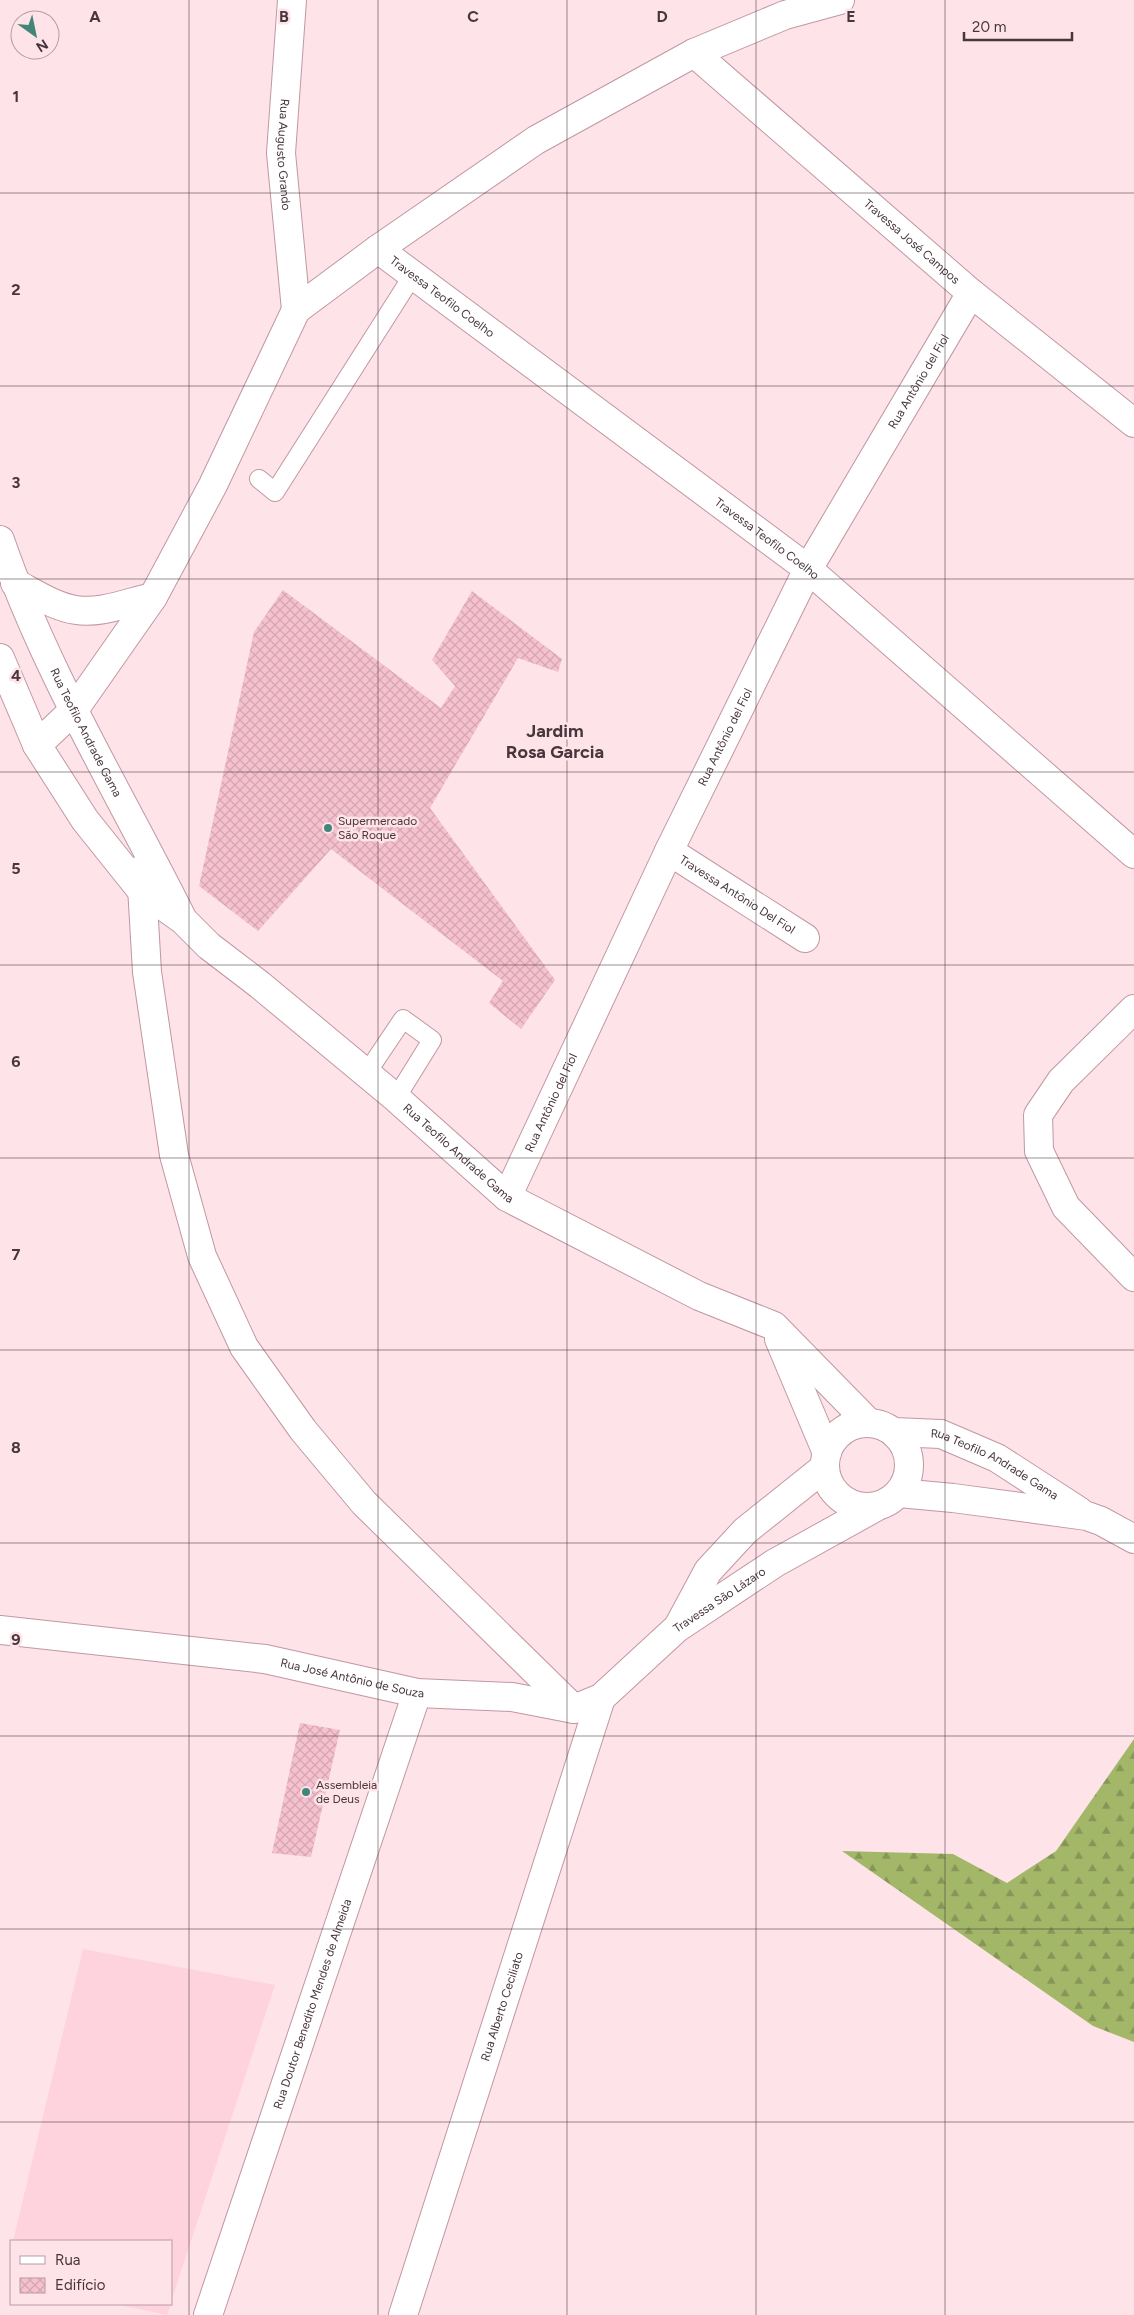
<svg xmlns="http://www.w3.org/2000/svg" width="1134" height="2315" font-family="Figtree,sans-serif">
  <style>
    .built { fill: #fed3de }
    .forest { fill: url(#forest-firs) }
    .building { fill: url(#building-cross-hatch) }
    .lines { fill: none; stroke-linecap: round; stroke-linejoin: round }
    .lane-casing { stroke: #c197a3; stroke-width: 20 }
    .street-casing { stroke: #c197a3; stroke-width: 30 }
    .secondary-casing { stroke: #c197a3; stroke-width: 30 }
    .lane { stroke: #fff; stroke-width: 18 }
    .street { stroke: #fff; stroke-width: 28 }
    .secondary { stroke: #fff; stroke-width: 28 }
    .grid { fill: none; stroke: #47363b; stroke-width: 1; stroke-opacity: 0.55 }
    .poi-dot { fill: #42867a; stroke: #fee3e9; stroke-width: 2 }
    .labels { text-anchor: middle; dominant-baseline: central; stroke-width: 5; stroke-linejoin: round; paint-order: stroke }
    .street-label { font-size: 12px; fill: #47363b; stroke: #fee3e9 }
    .poi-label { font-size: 12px; fill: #47363b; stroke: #fee3e9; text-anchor: start }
    .district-label { font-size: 18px; font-weight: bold; fill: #47363b; stroke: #fee3e9 }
    .grid-label { font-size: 16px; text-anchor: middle; font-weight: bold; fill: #47363b; stroke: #fee3e9; stroke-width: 5; stroke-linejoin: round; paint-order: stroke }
  </style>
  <defs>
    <pattern id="forest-firs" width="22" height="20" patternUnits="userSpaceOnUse" patternTransform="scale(1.25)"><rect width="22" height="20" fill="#a3b769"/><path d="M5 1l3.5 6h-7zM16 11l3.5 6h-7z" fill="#879658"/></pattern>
    <pattern id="building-cross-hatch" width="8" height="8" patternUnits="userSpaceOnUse" patternTransform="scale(1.25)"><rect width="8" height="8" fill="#f6c1cf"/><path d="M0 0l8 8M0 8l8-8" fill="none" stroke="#d4a6b3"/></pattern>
  </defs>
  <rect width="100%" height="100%" fill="#fee3e9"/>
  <g class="built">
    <path d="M83,1949L275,1985L171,2302V2241H13Z"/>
    <path d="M115,2304H171L167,2315Z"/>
  </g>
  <path class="forest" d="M1134,1739V2042L1093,2026L842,1851L953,1854L1007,1883L1056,1851Z"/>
  <g class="building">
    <path d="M283,590L441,708L455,686L432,660L472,591L562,659L558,672L518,658L430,808L555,980L521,1029L489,1003L503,981L331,849L258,931L199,886L254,632Z"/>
    <path d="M300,1723L340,1730L311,1857L272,1853Z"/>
  </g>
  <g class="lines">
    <g class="lane-casing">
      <g id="lane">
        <path d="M259,479L275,492L413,275"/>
        <path d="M366,1074L403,1019L432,1040L396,1098"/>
      </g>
    </g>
    <g class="street-casing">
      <g id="street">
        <path id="s1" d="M292,0L281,153L296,310"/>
        <path id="s2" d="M694,53L971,293L1134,423"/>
        <path id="s3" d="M378,249L808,569L1134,854"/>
        <path d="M37,745L74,710L153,597L213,485L296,310L378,249L536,140L694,53L785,15L840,0"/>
        <path id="s4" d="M669,851L805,938"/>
        <path d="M141,870L147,972L174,1155L202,1256L244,1347L303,1430L364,1503L574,1709"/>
        <path d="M1134,1009L1061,1081L1038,1115L1039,1151L1066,1207L1134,1277"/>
        <path id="s5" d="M507,1197L669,851L808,569L971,293"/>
        <path id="s6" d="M208,2315L417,1693"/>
        <path id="s7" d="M403,2315L601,1698"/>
      </g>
    </g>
    <g class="secondary-casing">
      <g id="secondary">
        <path id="s8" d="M0,540C45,671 119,792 181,916"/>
        <path d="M15,583C34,593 55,607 76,610C101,614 129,602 153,597"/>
        <path id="s9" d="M0,658L37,745L85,820L141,890L183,920L209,946L260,985L396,1098L507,1197L699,1296L774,1326L869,1423"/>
        <path d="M779,1339L827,1453"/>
        <circle cx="867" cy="1465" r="42"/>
        <path id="s10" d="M894,1432L941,1434L997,1458L1079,1511"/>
        <path d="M899,1493L953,1498L1087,1516L1101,1521L1134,1539"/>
        <path d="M679,1625L708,1571L745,1531L825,1467"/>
        <path id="s11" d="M0,1630L265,1659L417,1693L512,1697L574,1709L601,1698L677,1628L775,1563L876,1507"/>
      </g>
    </g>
    <use href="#lane" class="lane"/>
    <use href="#street" class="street"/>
    <use href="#secondary" class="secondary"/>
  </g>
  <path class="grid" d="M189,0V2315M378,0V2315M567,0V2315M756,0V2315M945,0V2315M0,193H1134M0,386H1134M0,579H1134M0,772H1134M0,965H1134M0,1158H1134M0,1350H1134M0,1543H1134M0,1736H1134M0,1929H1134M0,2122H1134"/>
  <g class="poi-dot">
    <circle cx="328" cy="828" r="5"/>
    <circle cx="306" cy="1792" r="5"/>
  </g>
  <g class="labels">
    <g class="street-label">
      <text stroke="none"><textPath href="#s1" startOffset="155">Rua Augusto Grando</textPath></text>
      <text stroke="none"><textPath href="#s2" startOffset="288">Travessa José Campos</textPath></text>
      <text stroke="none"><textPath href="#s3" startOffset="80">Travessa Teofilo Coelho</textPath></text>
      <text stroke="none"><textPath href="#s5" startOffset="914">Rua Antônio del Fiol</textPath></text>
      <text stroke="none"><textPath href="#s3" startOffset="485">Travessa Teofilo Coelho</textPath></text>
      <text stroke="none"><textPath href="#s8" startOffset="211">Rua Teofilo Andrade Gama</textPath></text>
      <text stroke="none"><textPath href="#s5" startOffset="509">Rua Antônio del Fiol</textPath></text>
      <text stroke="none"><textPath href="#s4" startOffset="81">Travessa Antônio Del Fiol</textPath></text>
      <text stroke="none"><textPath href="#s5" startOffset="104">Rua Antônio del Fiol</textPath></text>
      <text stroke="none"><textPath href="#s9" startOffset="686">Rua Teofilo Andrade Gama</textPath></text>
      <text stroke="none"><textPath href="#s10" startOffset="108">Rua Teofilo Andrade Gama</textPath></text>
      <text stroke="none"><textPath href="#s11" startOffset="764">Travessa São Lázaro</textPath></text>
      <text stroke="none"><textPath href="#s11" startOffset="356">Rua José Antônio de Souza</textPath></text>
      <text stroke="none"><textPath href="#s6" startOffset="328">Rua Doutor Benedito Mendes de Almeida</textPath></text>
      <text stroke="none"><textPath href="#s7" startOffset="324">Rua Alberto Ceciliato</textPath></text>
    </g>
    <g class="poi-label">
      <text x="338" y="821">Supermercado<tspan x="338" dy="14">São Roque</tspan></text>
      <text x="316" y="1785">Assembleia<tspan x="316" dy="14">de Deus</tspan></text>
    </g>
    <g class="district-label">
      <text x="555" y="731">Jardim<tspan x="555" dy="21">Rosa Garcia</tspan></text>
    </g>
  </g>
  <g class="grid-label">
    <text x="95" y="22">A</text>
    <text x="284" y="22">B</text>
    <text x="473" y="22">C</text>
    <text x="662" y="22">D</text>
    <text x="851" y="22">E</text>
    <text x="16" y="102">1</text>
    <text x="16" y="295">2</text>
    <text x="16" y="488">3</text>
    <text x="16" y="681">4</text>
    <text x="16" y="874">5</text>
    <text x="16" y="1067">6</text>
    <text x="16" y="1260">7</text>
    <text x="16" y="1453">8</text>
    <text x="16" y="1645">9</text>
  </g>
  <rect x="10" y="2240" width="162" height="65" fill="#fee3e9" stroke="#b59ea3"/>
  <rect x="20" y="2256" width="25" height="8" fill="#ffffff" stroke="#b59ea3"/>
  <text x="55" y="2265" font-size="15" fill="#47363b">Rua</text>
  <rect x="20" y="2278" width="25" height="15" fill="url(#building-cross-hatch)" stroke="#b59ea3"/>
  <text x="55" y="2290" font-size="15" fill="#47363b">Edifício</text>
  <g transform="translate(35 35) rotate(147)"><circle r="24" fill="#fee3e9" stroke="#b59ea3"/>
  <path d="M0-4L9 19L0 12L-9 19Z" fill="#42867a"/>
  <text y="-8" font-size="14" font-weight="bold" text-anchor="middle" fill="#47363b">N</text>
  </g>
  <path d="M964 32v8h108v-8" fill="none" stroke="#47363b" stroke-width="2.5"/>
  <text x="972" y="32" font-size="15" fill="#47363b" stroke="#fee3e9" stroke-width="4" paint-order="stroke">20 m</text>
</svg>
